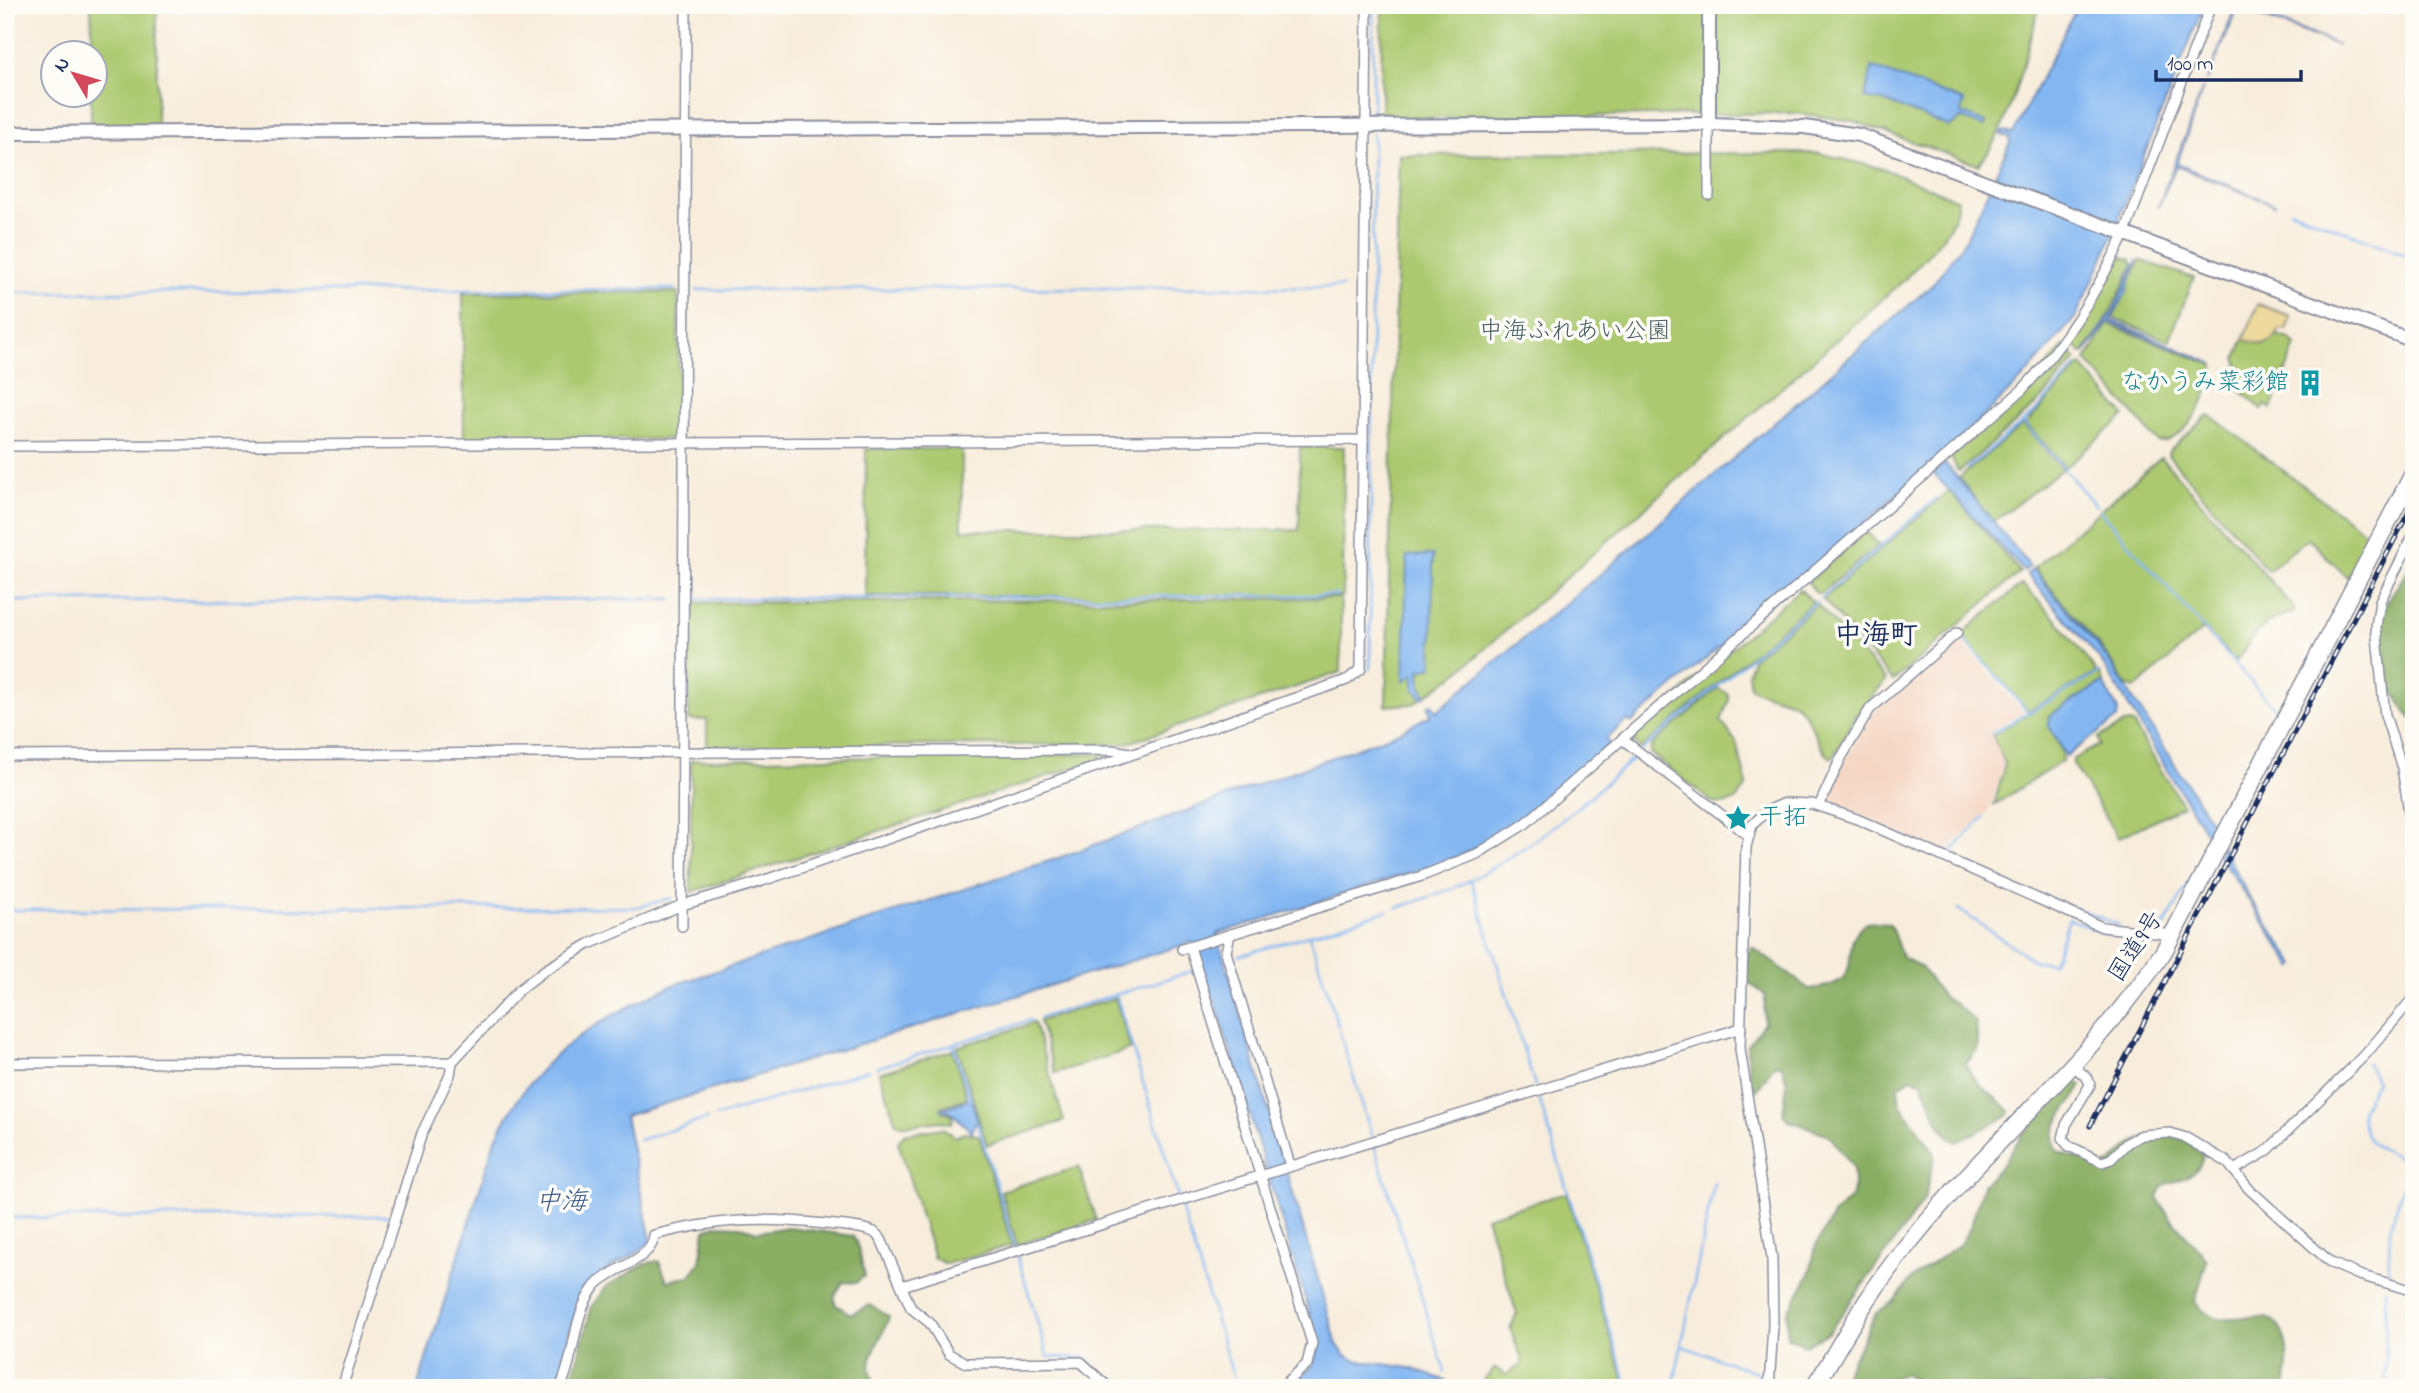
<svg xmlns="http://www.w3.org/2000/svg" width="2419" height="1393" font-family="'Indie Flower','Klee One',sans-serif">
  <style>
    .built { fill: #f4d3c0 }
    .green { fill: #acc970; stroke: #647c67; stroke-width: 2 }
    .forest { fill: #89ad62; stroke: #526e60; stroke-width: 2 }
    .sand { fill: #eeda9e; stroke: #84847e; stroke-width: 2 }
    .water { fill: #84b7f2; stroke: #5073a8; stroke-width: 2 }
    .lines { fill: none; stroke-linecap: round; stroke-linejoin: round }
    .stream { stroke: #84b7f2; stroke-width: 2.5 }
    .street-casing { stroke: #8a8e9d; stroke-width: 12 }
    .secondary-casing { stroke: #8a8e9d; stroke-width: 16 }
    .highway-casing { stroke: #8a8e9d; stroke-width: 19 }
    .street { stroke: #fff; stroke-width: 9 }
    .secondary { stroke: #fff; stroke-width: 12 }
    .highway { stroke: #fff; stroke-width: 16 }
    .rail-casing { stroke: #1b2f5e; stroke-width: 5 }
    .rail { stroke: #fdfcf7; stroke-width: 2.5; stroke-dasharray: 8; stroke-linecap: butt }
    .labels { text-anchor: middle; dominant-baseline: central; stroke-width: 7; stroke-linejoin: round; paint-order: stroke }
    .park-label { font-size: 24px; fill: #465d63; stroke: #fdfcf7 }
    .culture-label { font-size: 24px; fill: #0d838f; stroke: #fdfcf7; text-anchor: end }
    .street-label { font-size: 24px; fill: #1b2f5e; stroke: #fdfcf7 }
    .water-label { font-size: 26px; font-style: italic; fill: #3a588a; stroke: #fdfcf7 }
    .quarter-label { font-size: 28px; font-weight: bold; fill: #1b2f5e; stroke: #fdfcf7 }
  </style>
  <rect width="100%" height="100%" fill="#fdfcf7"/>
  <filter id="ink" filterUnits="userSpaceOnUse"><feTurbulence type="fractalNoise" baseFrequency=".0143" numOctaves="2"/><feDisplacementMap in="SourceGraphic" scale="14" xChannelSelector="R" yChannelSelector="G"/><feConvolveMatrix kernelMatrix="1 2 1 2 8 2 1 2 1" color-interpolation-filters="sRGB"/></filter>
  <filter id="wash" filterUnits="userSpaceOnUse"><feTurbulence type="fractalNoise" baseFrequency=".00686" numOctaves="4" result="noise"/><feDisplacementMap in="SourceGraphic" scale="28" xChannelSelector="R" yChannelSelector="G"/><feGaussianBlur stdDeviation="1.57" result="paint"/><feColorMatrix in="noise" values="0 0 0 0 0 0 0 0 0 0 0 0 0 0 0 0 0 1.4 0 .05"/><feComposite in="paint" operator="in"/></filter>
  <g filter="url(#wash)">
    <rect width="100%" height="100%" fill="#f8eddc"/>
    <path class="built" d="M1957,637L2023,712L1990,732L2004,762L1989,810L1943,854L1828,800L1847,756L1874,711Z"/>
    <g class="green">
      <path d="M91,5H157V126H91V95L94,94Z"/>
      <path d="M1382,5H2040C2024,54 2012,128 1978,165L1853,121L1796,113L1381,119Z"/>
      <path d="M1818,153L1884,169L1958,200C1957,231 1921,261 1901,283L1454,676L1413,704L1386,706L1399,155Z"/>
      <path d="M2118,256L2131,259L2133,266L2105,322L2084,353H2081L2072,341V335L2095,301Z"/>
      <path d="M2140,260L2194,278L2169,341L2113,318Z"/>
      <path d="M678,292L679,435L675,439L464,440L463,293Z"/>
      <path d="M2108,324L2214,365C2214,390 2186,444 2158,442L2086,360Z"/>
      <path d="M2277,335L2290,339L2296,345L2271,409L2266,405L2262,409L2236,387L2241,374L2236,357L2244,339L2264,345Z"/>
      <path d="M2064,346L2076,359L2041,400L1960,471L1957,470L1951,456L2042,372Z"/>
      <path d="M2081,365L2125,416L2065,467L2026,424Z"/>
      <path d="M2211,416L2366,533L2369,537L2348,578L2308,538L2268,571L2168,455L2169,451L2206,417Z"/>
      <path d="M2023,424L2062,469L1993,522L1959,478Z"/>
      <path d="M1300,447H1344L1343,596H865L866,449H962V530H1299Z"/>
      <path d="M2161,457L2295,609L2294,613C2263,617 2253,638 2236,661L2203,629L2136,688L2127,686L2106,654L2034,568Z"/>
      <path d="M1951,492L2020,572L1893,681L1823,599L1946,493Z"/>
      <path d="M1866,531L1879,545L1820,594H1817L1808,582Z"/>
      <path d="M2022,584L2058,621L2097,673L2028,711L1963,638V633Z"/>
      <path d="M1800,589L1813,602L1641,749L1633,742L1636,731Z"/>
      <path d="M1341,598V672L1125,744L707,747V720H689V603Z"/>
      <path d="M1817,604L1886,680L1855,716L1833,758C1817,753 1814,721 1800,708C1787,695 1764,698 1750,687L1748,674L1752,659Z"/>
      <path d="M2100,673L2103,682L2049,715C2047,733 2065,745 2062,761L1994,805L2005,763L1992,734Z"/>
      <path d="M1718,688L1728,694L1729,700L1721,721L1736,742L1747,784C1740,800 1730,806 1713,803L1650,753L1652,745Z"/>
      <path d="M2126,723L2133,724L2183,806L2118,838L2073,764V759L2100,745L2098,738Z"/>
      <path d="M1092,754L1110,756L691,892V760Z"/>
      <path d="M1115,998L1131,1049L1055,1073L1039,1021Z"/>
      <path d="M1034,1023L1064,1121L987,1145L957,1047Z"/>
      <path d="M953,1050L967,1098L941,1107L942,1111L953,1115L952,1123C932,1117 911,1130 896,1123L879,1073Z"/>
      <path d="M943,1128L956,1137L964,1132L979,1135L1012,1245L946,1264L934,1258L898,1142L904,1134Z"/>
      <path d="M1079,1167L1096,1220L1017,1245L1001,1191Z"/>
      <path d="M1562,1194H1567L1626,1388H1477L1495,1368L1506,1375L1521,1365L1522,1360L1510,1328L1517,1314L1486,1217Z"/>
    </g>
    <g class="forest">
      <path d="M2414,559V719L2410,718C2391,693 2371,643 2383,611C2390,592 2406,578 2414,559Z"/>
      <path d="M1866,922L1890,924L1902,957L1921,967L1944,998L1953,1002L1976,1022L1978,1048L1966,1064C1976,1087 1993,1094 2010,1111L2008,1116L1957,1142C1935,1130 1932,1101 1921,1081L1911,1078L1898,1087L1900,1104L1935,1154L1924,1200L1829,1332L1805,1345L1787,1337V1313L1809,1276L1816,1245L1835,1212L1851,1198L1854,1185L1853,1167L1829,1135L1788,1120L1783,1114L1787,1084L1782,1066L1775,1064L1757,1090L1750,1084L1747,1046L1764,1023L1765,995L1747,981L1746,956L1752,947L1809,989C1874,984 1833,947 1866,922Z"/>
      <path d="M2072,1080L2082,1085C2072,1107 2044,1125 2058,1152L2103,1166C2114,1164 2117,1156 2125,1149C2145,1129 2186,1132 2202,1155C2204,1174 2177,1181 2163,1185L2158,1198C2168,1220 2192,1239 2207,1260L2195,1302C2223,1342 2272,1289 2286,1343C2289,1355 2286,1375 2286,1388H1915L1913,1380L1903,1374L1890,1379L1881,1388H1838L1876,1313L1894,1301L1913,1277L1960,1244L1971,1226L1983,1185L2003,1164L2021,1136Z"/>
      <path d="M715,1225L738,1226L757,1232L789,1227L853,1236C861,1249 860,1261 865,1275L856,1283L843,1282L834,1297L836,1305L851,1314L870,1305L889,1317C882,1343 858,1360 878,1388H569L592,1306L606,1287L646,1263L659,1261L667,1281L690,1276L700,1262L705,1230Z"/>
    </g>
    <path class="sand" d="M2258,304L2291,316L2286,330L2280,329C2273,347 2260,346 2244,339Z"/>
    <g class="water">
      <path d="M2078,5H2204L2100,266L2075,318L2021,380L1946,453L1927,466L1928,468L1631,723L1627,720L1606,739L1611,744C1561,787 1511,834 1450,860L1217,934L1337,1344L1345,1355L1355,1360L1410,1368L1444,1380L1456,1388H1288L1312,1367L1320,1347L1218,1010L1193,942L625,1116L651,1240C637,1258 614,1261 598,1277C570,1306 566,1350 557,1388H417L494,1143C531,1057 590,1024 671,986L1067,855L1395,734L1431,715L1428,706L1432,704L1437,711L1616,561L1932,285L1966,239L2010,143L2009,137L2001,135L2003,131L2013,134Z"/>
      <path d="M2236,5H2238L2338,45L2238,8L2207,81Z"/>
      <path d="M1872,67L1964,101L1961,113L1986,123L1984,127L1961,118L1950,127L1883,101L1865,98Z"/>
      <path d="M2203,88L2177,164L2276,205L2176,166L2158,207Z"/>
      <path d="M2137,260L2126,293L2111,320L2214,364L2109,322L2084,354L2114,310Z"/>
      <path d="M1945,463L2030,566L2024,571L1933,473Z"/>
      <path d="M1433,555L1432,667L1420,670L1421,687L1426,695L1422,698L1414,689V674L1404,681L1407,556Z"/>
      <path d="M2033,569L2106,656L2218,833L2211,846L2207,835L2100,659L2027,574Z"/>
      <path d="M2103,683L2118,710L2117,719L2066,756L2049,726L2050,715Z"/>
      <path d="M2222,846L2249,897L2296,965L2293,967L2218,854Z"/>
      <path d="M971,1099L979,1125L974,1123L972,1132L951,1112L942,1109Z"/>
    </g>
    <g class="lines">
      <g class="stream">
        <path d="M1373,120V5"/>
        <path d="M2290,210L2414,258"/>
        <path d="M697,290L1343,287"/>
        <path d="M5,293L674,289"/>
        <path d="M2023,422L2096,506"/>
        <path d="M1968,468L2035,412L2076,367"/>
        <path d="M2100,511L2275,709"/>
        <path d="M1821,598L1936,498"/>
        <path d="M695,599L1338,595"/>
        <path d="M5,601L672,599"/>
        <path d="M1960,635L2028,712"/>
        <path d="M1370,670L1373,134"/>
        <path d="M1992,733L2099,673"/>
        <path d="M1642,750L1817,601"/>
        <path d="M1948,855L1984,817"/>
        <path d="M1471,880L1535,1086"/>
        <path d="M2043,896L2119,925"/>
        <path d="M1397,908C1422,899 1448,892 1472,879C1534,847 1584,803 1636,756"/>
        <path d="M1958,909L2036,962L2053,963L2069,919L2107,934L2152,940"/>
        <path d="M5,910L638,907L672,898"/>
        <path d="M2146,928L2164,926L2204,857"/>
        <path d="M1310,936L1338,1026"/>
        <path d="M1239,956L1387,911"/>
        <path d="M1116,994L1178,1197"/>
        <path d="M1039,1018L1193,971"/>
        <path d="M1339,1031L1372,1136"/>
        <path d="M953,1044L971,1101"/>
        <path d="M2366,1062L2377,1081L2361,1111C2363,1149 2380,1146 2406,1161"/>
        <path d="M876,1068L1031,1020"/>
        <path d="M1538,1095L1628,1388"/>
        <path d="M715,1117L868,1070"/>
        <path d="M978,1124L1015,1248"/>
        <path d="M639,1140L707,1119"/>
        <path d="M1374,1145L1445,1372"/>
        <path d="M1180,1204L1237,1388"/>
        <path d="M5,1218L388,1216"/>
        <path d="M1017,1255L1048,1357L1085,1358L1115,1388"/>
        <path d="M2388,1278L2390,1230L2407,1172"/>
        <path d="M2385,1288L2386,1388"/>
        <path d="M1682,1346L1764,1375"/>
        <path d="M1680,1388L1674,1383L1714,1183"/>
      </g>
    </g>
  </g>
  <g filter="url(#ink)">
    <g class="lines">
      <g class="street-casing">
        <g id="street">
          <path d="M1709,195V124"/>
          <path d="M5,446L1363,440"/>
          <path d="M2414,534L2380,601L2376,627L2385,715L2402,768L2414,843"/>
          <path d="M1622,739L1748,835"/>
          <path d="M5,756L1112,750L1130,753"/>
          <path d="M1819,806L1841,758L1870,709L1957,633"/>
          <path d="M682,926L686,5"/>
          <path d="M1230,934L1226,952L1290,1165"/>
          <path d="M1190,947L1312,1343L1307,1364L1281,1388"/>
          <path d="M1182,949L1422,876L1477,854L1525,824L2022,390C2066,343 2096,293 2124,235L2211,5"/>
          <path d="M5,1063L452,1062L519,990L545,970L589,944L682,905L747,886L946,819L1347,680L1361,669L1367,5"/>
          <path d="M2073,1065L2088,1079L2090,1085L2066,1125L2063,1139L2069,1146L2102,1162L2111,1159L2127,1143L2142,1135L2170,1133L2186,1138L2227,1162L2249,1189L2331,1263L2359,1275L2414,1291"/>
          <path d="M2234,1170L2267,1151L2365,1055L2414,997"/>
          <path d="M902,1286L1741,1028"/>
          <path d="M342,1388L422,1133L450,1075L452,1062"/>
          <path d="M560,1388C576,1356 572,1315 595,1286C610,1268 654,1260 654,1235C717,1219 761,1217 826,1224C841,1226 859,1226 874,1232L881,1239L911,1308L930,1323L949,1354L966,1363L1081,1362L1109,1388"/>
          <path d="M1769,1388L1773,1325L1772,1258L1740,1049L1746,847L1752,825L1767,811L1785,803L1812,804L1857,819L2102,927L2174,935"/>
        </g>
      </g>
      <g class="secondary-casing">
        <g id="secondary">
          <path d="M1709,5V124"/>
          <path d="M5,133L1709,124L1804,127L1859,135L2414,341"/>
        </g>
      </g>
      <g class="highway-casing">
        <path id="highway" d="M1814,1388C1840,1345 1864,1301 1894,1262C1977,1152 2086,1068 2164,951L2414,472"/>
      </g>
      <use href="#street" class="street"/>
      <use href="#secondary" class="secondary"/>
      <use href="#highway" class="highway"/>
      <g class="rail-casing">
        <g id="rail">
          <path d="M2090,1126L2414,502"/>
          <path d="M1896,1388L1902,1382"/>
        </g>
      </g>
      <use href="#rail" class="rail"/>
    </g>
  </g>
  <defs>
    <g id="building-bare" transform="scale(2.1)"><path d="M-4-6H4V6H1V3H-1V6H-4ZM-2.5-4.3h1.7v1.8h-1.7ZM.8-4.3h1.7v1.8H.8ZM-2.5-1h1.7V.8h-1.7ZM.8-1h1.7V.8H.8Z" fill="#0f9aa8" stroke="#fdfcf7" stroke-width="2.5" paint-order="stroke"/></g>
    <g id="sight-bare" transform="scale(2.1)"><path d="M0-6L1.8-2.2L6-1.7L2.9 1.2L3.7 5.4L0 3.3L-3.7 5.4L-2.9 1.2L-6-1.7L-1.8-2.2Z" fill="#0f9aa8" stroke="#fdfcf7" stroke-width="2.5" paint-order="stroke"/></g>
  </defs>
  <g fill-rule="evenodd">
    <use href="#building-bare" x="2310" y="383"/>
    <use href="#sight-bare" x="1738" y="818"/>
  </g>
  <g class="labels">
    <g class="park-label">
      <text x="1575" y="332">中海ふれあい公園</text>
    </g>
    <g class="culture-label">
      <text x="2289" y="383">なかうみ菜彩館</text>
      <text x="1759" y="818" text-anchor="start">干拓</text>
    </g>
    <g class="street-label">
      <text transform="translate(2137 947) rotate(-57)">国道9号</text>
    </g>
    <g class="water-label">
      <text x="561" y="1203">中海</text>
    </g>
    <g class="quarter-label">
      <text x="1876" y="636">中海町</text>
    </g>
  </g>
  <rect width="2419" height="1393" fill="none" stroke="#fdfcf7" stroke-width="28"/>
  <g transform="translate(74 74) rotate(308)"><circle r="33" fill="#fdfcf7" stroke="#a3aaba" stroke-width="2"/>
  <path d="M0-5L12 26L0 18L-12 26Z" fill="#d1495b"/>
  <text y="-10" font-size="19" font-weight="bold" text-anchor="middle" fill="#1b2f5e">N</text>
  </g>
  <path d="M2156 70v10h145v-10" fill="none" stroke="#1b2f5e" stroke-width="3.5"/>
  <text x="2167" y="70" font-size="21" fill="#1b2f5e" stroke="#fdfcf7" stroke-width="5" paint-order="stroke">100 m</text>
</svg>
